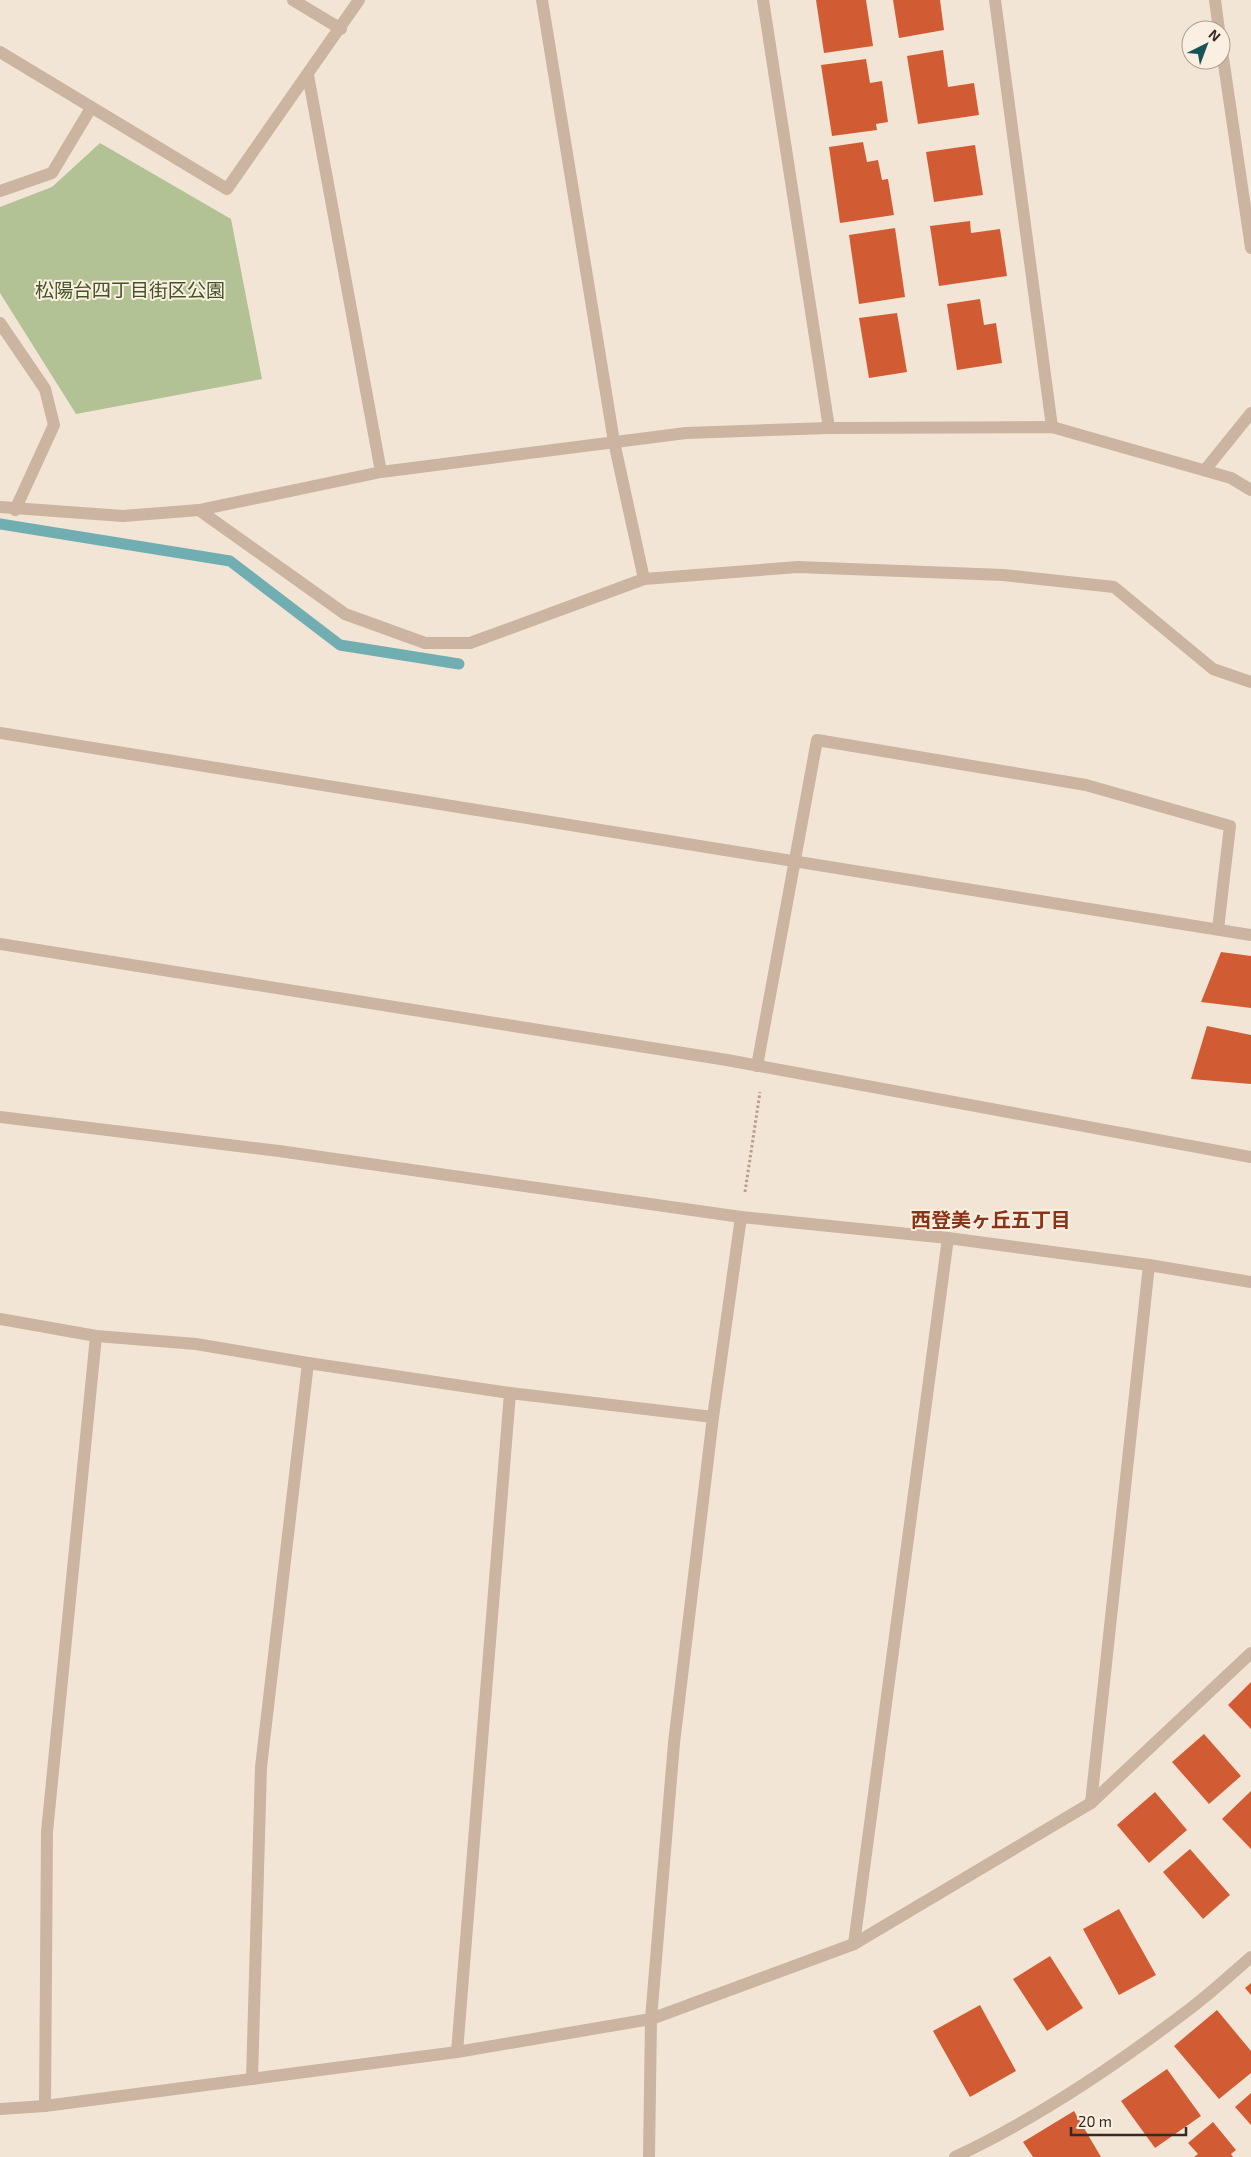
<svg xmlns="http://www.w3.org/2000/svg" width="1251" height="2157" font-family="'Exo 2','Noto Sans JP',sans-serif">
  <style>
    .green { fill: #b2c294 }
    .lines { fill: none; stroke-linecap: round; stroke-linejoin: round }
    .stream { stroke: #71aeb2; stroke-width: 11 }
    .building { fill: #d15c34 }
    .path { stroke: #b79e8a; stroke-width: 3; stroke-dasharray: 2.5 2.5; stroke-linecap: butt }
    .minor { stroke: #cbb4a0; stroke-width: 12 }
    .labels { text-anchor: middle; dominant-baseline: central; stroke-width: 4; stroke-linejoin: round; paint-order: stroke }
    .park-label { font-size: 19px; fill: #435526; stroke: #faefe1 }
    .neighbourhood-label { font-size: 20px; font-weight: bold; fill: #8a3316; stroke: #faefe1 }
  </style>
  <rect width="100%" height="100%" fill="#f3e5d5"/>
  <path class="green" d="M100,143L231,219L262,379L76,414L0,293V207L52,187Z"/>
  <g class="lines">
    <path class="stream" d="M0,524L230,561L340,645L459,664"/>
  </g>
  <g class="building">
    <path d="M816,0H866L873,46L824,53Z"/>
    <path d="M893,0H940L944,30L899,38Z"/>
    <path d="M943,50L948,87L974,83L979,115L918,124L907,56Z"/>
    <path d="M866,59L870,83L882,81L888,122L876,124L877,130L832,136L821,65Z"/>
    <path d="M863,142L867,162L878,160L882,180L888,179L894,215L840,223L829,147Z"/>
    <path d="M975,145L983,195L934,202L926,152Z"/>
    <path d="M970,221L971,233L1000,229L1007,276L939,286L930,226Z"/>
    <path d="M895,228L905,297L859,304L849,235Z"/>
    <path d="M980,299L984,325L996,323L1002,363L957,370L947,304Z"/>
    <path d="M897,313L907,372L869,378L859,318Z"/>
    <path d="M1221,952L1251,956V1008L1201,1002Z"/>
    <path d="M1207,1026L1251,1035V1084L1191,1079Z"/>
    <path d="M1251,1682V1729L1228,1705Z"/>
    <path d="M1204,1734L1241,1776L1209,1804L1172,1762Z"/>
    <path d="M1251,1791V1849L1222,1819Z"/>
    <path d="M1155,1792L1187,1830L1149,1863L1117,1825Z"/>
    <path d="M1190,1849L1230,1895L1203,1919L1163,1872Z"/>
    <path d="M1119,1909L1156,1975L1119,1995L1083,1929Z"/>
    <path d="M1050,1956L1083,2008L1047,2031L1013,1979Z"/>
    <path d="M1251,1983V1995L1245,1988Z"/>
    <path d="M980,2005L1016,2071L970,2097L933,2031Z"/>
    <path d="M1217,2010L1251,2051V2073L1219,2099L1174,2046Z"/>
    <path d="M1167,2069L1201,2116L1155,2148L1121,2101Z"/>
    <path d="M1251,2093V2125L1235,2107Z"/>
    <path d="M1074,2111L1101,2157H1033L1023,2142Z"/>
    <path d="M1213,2122L1236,2150L1231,2154L1233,2157H1194L1198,2154L1188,2143Z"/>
  </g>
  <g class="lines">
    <path class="path" d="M745,1192L760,1092"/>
    <g class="minor">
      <path d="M293,0L341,29"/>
      <path d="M542,0L614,442L644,579L798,567L1003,575L1114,587L1213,669L1251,682"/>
      <path d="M763,0L829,428"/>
      <path d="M995,0L1052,427"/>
      <path d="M1215,0L1219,30"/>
      <path d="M1221,44L1251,248"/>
      <path d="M0,52L227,189L359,0"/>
      <path d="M308,75L381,472L686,433L829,428L1052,427L1231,478L1251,490"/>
      <path d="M0,191L52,173L91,108"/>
      <path d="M0,323L45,389L54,425L15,510"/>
      <path d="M1205,470L1251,413"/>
      <path d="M0,507L123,516L199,510L381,472"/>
      <path d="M199,510L345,614L425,643H470L644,579"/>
      <path d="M0,733L1251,935"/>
      <path d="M0,944L727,1060L1251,1157"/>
      <path d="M757,1066L817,740L1086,785L1230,826L1218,929"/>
      <path d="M0,1117L279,1151L741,1217L948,1238L1149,1265L1251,1282"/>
      <path d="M0,1319L96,1336L196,1344L308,1363L510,1393L713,1417"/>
      <path d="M1091,1803L1149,1265"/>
      <path d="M854,1944L948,1238"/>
      <path d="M457,2052L510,1393"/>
      <path d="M252,2079L261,1767L308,1363"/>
      <path d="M45,2106L47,1832L96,1336"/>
      <path d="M0,2109L45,2106L457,2052L651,2019L854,1944L1091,1803L1251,1653"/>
      <path d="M649,2157L651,2019L674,1743L713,1417L741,1217"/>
      <path d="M955,2157C1038,2118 1115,2066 1187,2011C1209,1995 1230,1975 1251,1957"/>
    </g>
  </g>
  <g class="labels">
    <g class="park-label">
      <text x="130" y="289">松陽台四丁目街区公園</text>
    </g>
    <g class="neighbourhood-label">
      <text x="991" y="1219">西登美ヶ丘五丁目</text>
    </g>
  </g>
  <g transform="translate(1206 45) rotate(42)"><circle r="24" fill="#faefe1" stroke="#aba095"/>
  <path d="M0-4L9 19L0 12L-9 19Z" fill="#165459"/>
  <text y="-8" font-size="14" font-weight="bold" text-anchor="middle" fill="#342924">N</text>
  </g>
  <path d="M1071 2127v8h115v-8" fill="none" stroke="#342924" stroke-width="2.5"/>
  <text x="1078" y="2127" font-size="15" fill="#342924" stroke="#faefe1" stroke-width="4" paint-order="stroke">20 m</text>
</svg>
